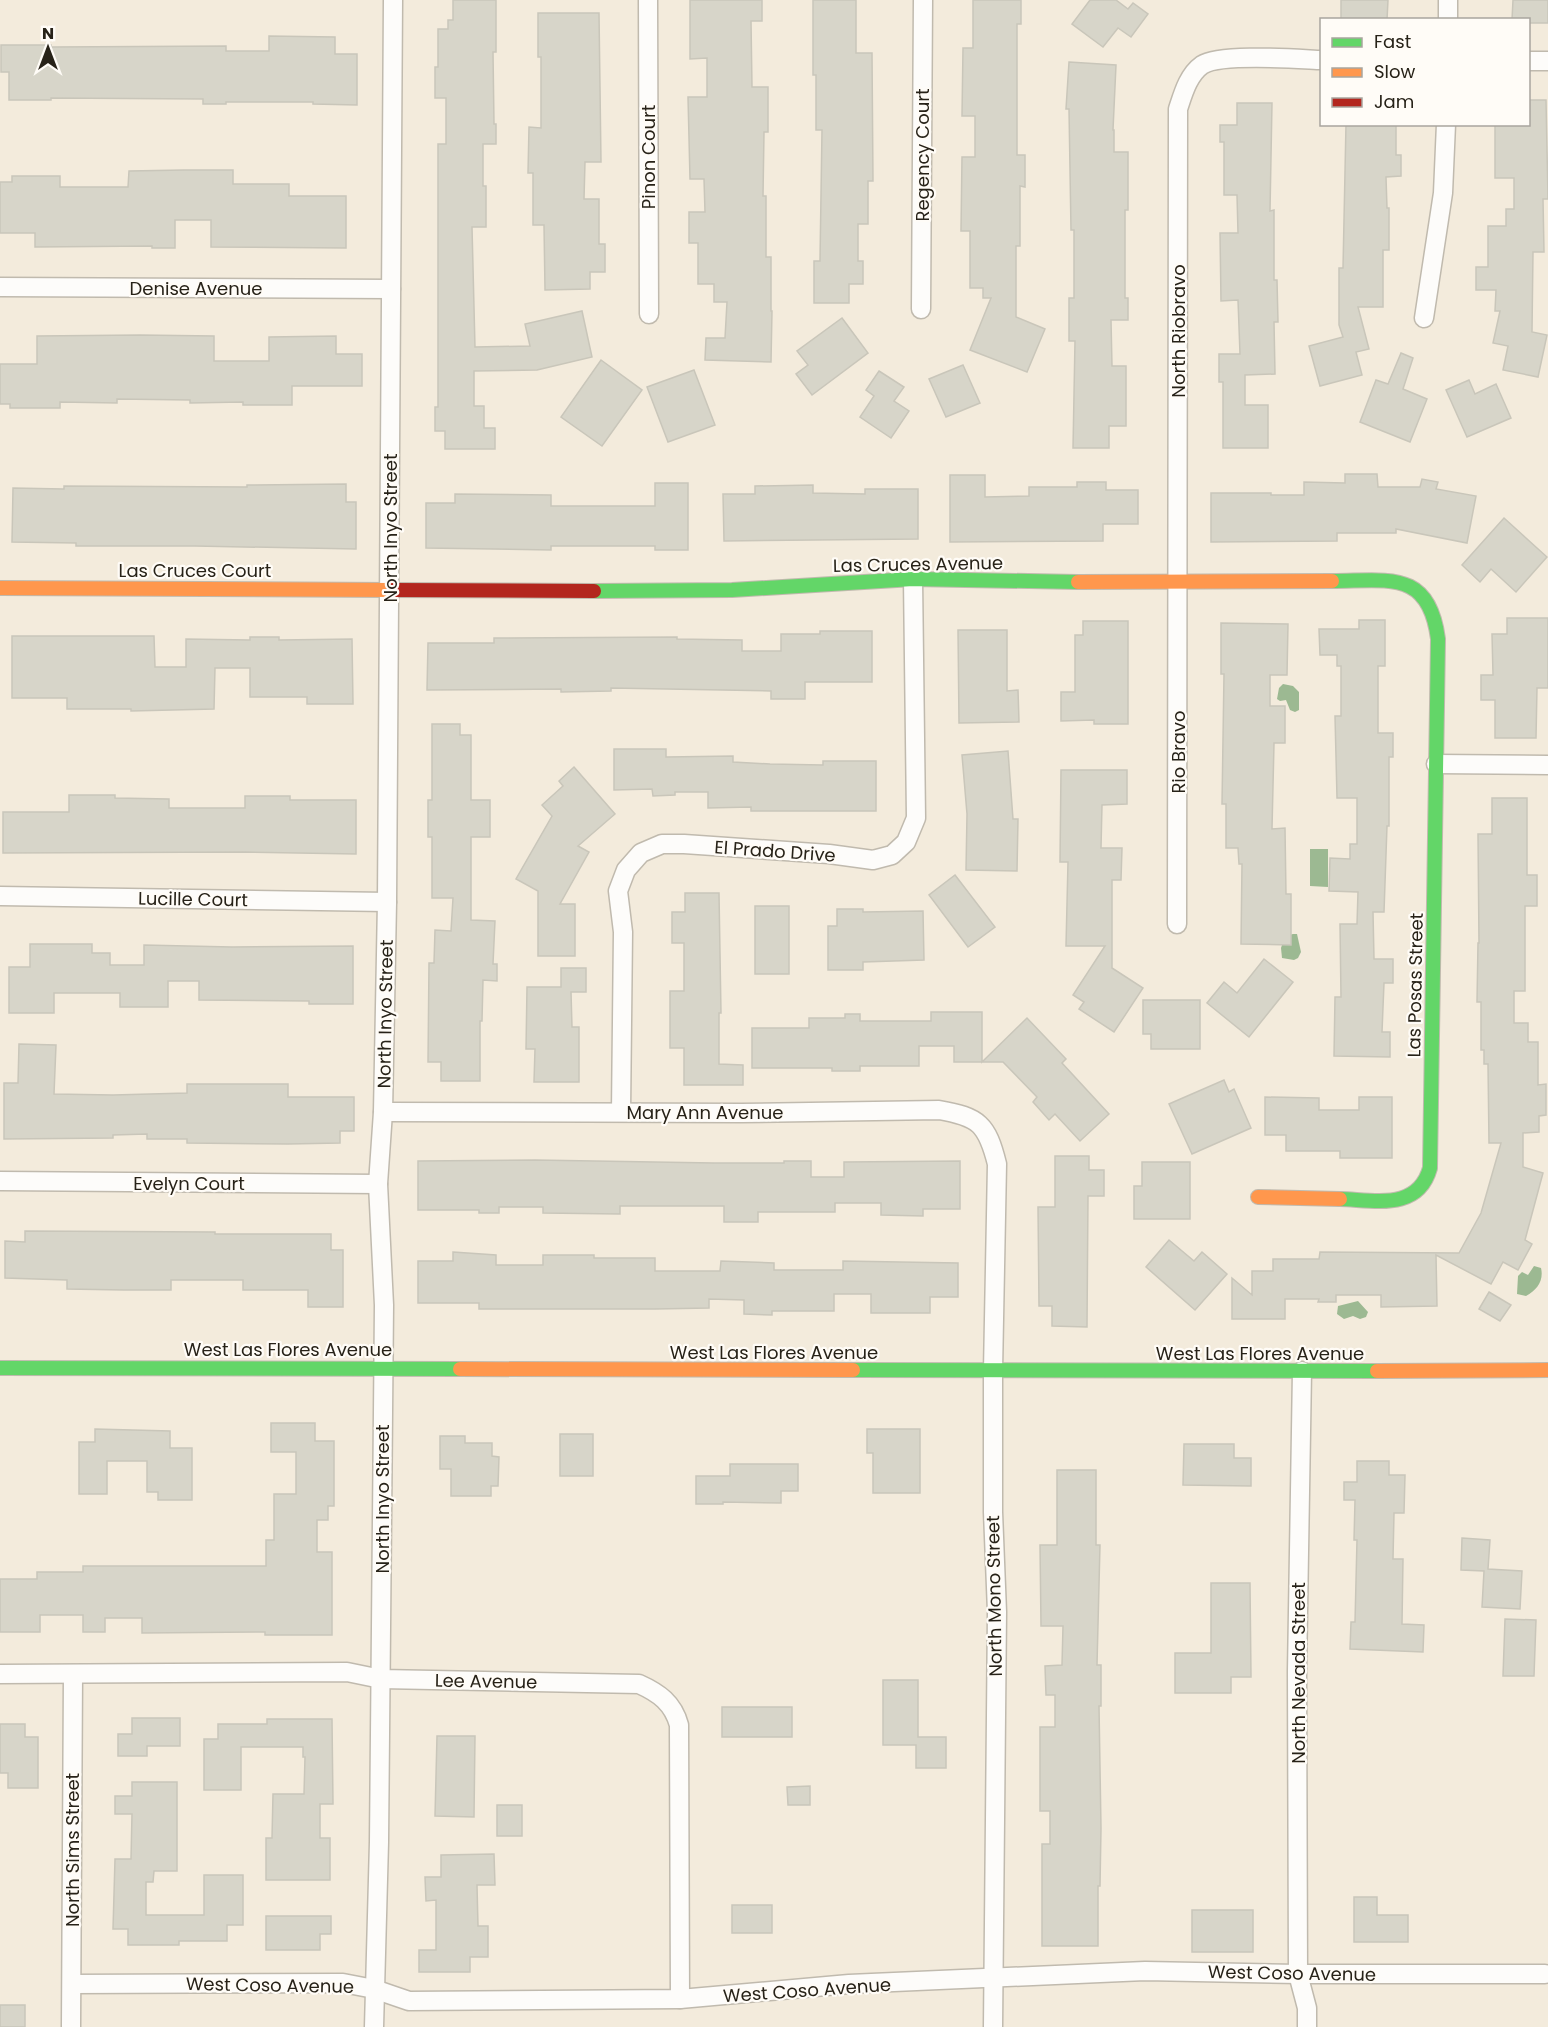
<svg xmlns="http://www.w3.org/2000/svg" width="1548" height="2027" font-family="Poppins,sans-serif">
  <style>
    .water { fill: #9cb992 }
    .building { fill: #d7d5c9; stroke: #c9c6ba; stroke-width: 1.5 }
    .lines { fill: none; stroke-linecap: round; stroke-linejoin: round }
    .street-casing { stroke: #c0baae; stroke-width: 21 }
    .fast-casing { stroke: #c0baae; stroke-width: 16 }
    .slow-casing { stroke: #c0baae; stroke-width: 16 }
    .jam-casing { stroke: #c0baae; stroke-width: 16 }
    .street { stroke: #fdfcfa; stroke-width: 18 }
    .fast { stroke: #63d668; stroke-width: 14 }
    .slow { stroke: #ff974d; stroke-width: 14 }
    .jam { stroke: #b3261e; stroke-width: 14 }
    .labels { text-anchor: middle; dominant-baseline: central; stroke-width: 4.5; stroke-linejoin: round; paint-order: stroke }
    .street-label { font-size: 18px; fill: #272218; stroke: #fffcf7 }
  </style>
  <rect width="100%" height="100%" fill="#f3ebdc"/>
  <g class="water">
    <path d="M1283,684L1293,686L1299,692V710L1295,712L1290,710L1286,700L1280,701L1277,699L1279,688Z"/>
    <path d="M1310,849H1328V887L1310,886Z"/>
    <path d="M1293,934H1297L1301,952L1298,958L1294,960L1282,958L1281,948L1285,936Z"/>
    <path d="M1534,1266L1541,1268C1544,1281 1537,1290 1526,1296L1517,1294L1518,1276L1522,1272L1528,1275Z"/>
    <path d="M1358,1301L1368,1312L1366,1317L1360,1319L1353,1316L1344,1319L1337,1314L1338,1306Z"/>
  </g>
  <g class="building">
    <path d="M453,0H496V52H493L494,124H496V144H483V186H486V227H472L475,347L530,346L525,324L582,311L592,357L537,370L474,371V406H484V428H495V449H445V431H435V407H438V144H446V98H435V67H438V29H448V20H453Z"/>
    <path d="M690,0H762V21H751L752,87H768V132H764L763,196H766V257H771V311H772L771,362L705,360L706,338H725L727,302H714V284H698V243H689V212H705L704,179H690L688,97H707V58L690,59Z"/>
    <path d="M813,0H856V53H872L873,181H868V224H858V261H863V284H849V303H814V261H820L822,130H816V75H813Z"/>
    <path d="M973,0H1021V24H1017V155H1025V187L1020,186V246H1016V317L1045,329L1027,372L970,350L991,298H983V288H970V231H961L962,157H975V116H962L963,48H973Z"/>
    <path d="M1090,0H1116L1128,9L1133,3L1148,14L1131,37L1118,28L1103,47L1072,24Z"/>
    <path d="M1341,0H1388L1387,20H1341Z"/>
    <path d="M1513,0H1548V23H1528V20H1512Z"/>
    <path d="M538,13H599L601,162H585L584,199H599V244H605V272H590V289L545,290L544,225H533V173H528L529,127L541,128V57H538Z"/>
    <path d="M269,36L335,37V54H357V105L313,104V102H226V104H203V99L51,98V100H9V72H1V45H51V47L226,46V51H269Z"/>
    <path d="M1069,62L1116,65L1113,130H1114V152H1128V210H1125V298H1128V320H1111L1112,366H1126V426H1109V448H1073L1075,341H1069V298H1074V230H1071L1069,109H1066Z"/>
    <path d="M1528,100H1546L1548,199H1543L1544,252H1533L1532,332L1547,335L1538,377L1503,370L1508,346L1493,343L1500,311H1495L1496,290H1476V267H1488V226H1506V209H1514V178H1495V124H1528Z"/>
    <path d="M1237,103H1272L1270,211L1274,210V280H1277L1278,322H1274L1275,374L1245,375V405H1268V448H1223V382H1219V354H1240L1238,300L1221,301L1220,233H1238L1237,195H1224V142H1220V125H1237Z"/>
    <path d="M1346,124H1396V155H1401V176L1386,177L1387,208H1389V250H1383V307H1358L1369,349L1356,352L1362,375L1320,386L1309,346L1343,337L1339,325V268H1343Z"/>
    <path d="M184,170H233V184H289V196H346V248L211,247V220H175V248H152V246L35,247V233H0V182H12V176H60V187H128L129,171Z"/>
    <path d="M842,318L868,353L812,395L796,374L808,365L797,351Z"/>
    <path d="M140,335L214,336V361H269V337L336,336V354H362V386H292V405H243V402L190,403V400L117,399V403L60,402V408H10V404H0V364H37V336Z"/>
    <path d="M1401,353L1413,358L1403,389L1427,399L1410,442L1360,422L1376,380L1388,384Z"/>
    <path d="M601,360L642,390L602,446L561,417Z"/>
    <path d="M963,365L980,403L946,417L929,379Z"/>
    <path d="M694,370L715,425L668,442L647,387Z"/>
    <path d="M879,371L904,387L894,401L909,411L891,438L860,417L874,396L866,390Z"/>
    <path d="M1469,380L1475,394L1496,384L1511,418L1467,437L1446,390Z"/>
    <path d="M1345,474H1377L1378,487H1420L1422,479L1438,482L1436,489L1476,496L1467,543L1396,529V533H1337V541L1211,542V493H1271V495H1304V482L1345,483Z"/>
    <path d="M950,475H985V497L1029,496V487H1077V482H1106V490H1138V524H1103V541L950,542Z"/>
    <path d="M655,483H688V550H655V546H551V550L426,548V503H455V494L551,495V506H655Z"/>
    <path d="M346,484V502H356V549L195,546H76V543L12,542L13,488L64,489V486L247,487V485Z"/>
    <path d="M813,485V493L865,494V489H918V539L724,541L723,494H755V486Z"/>
    <path d="M1504,518L1547,557L1516,592L1491,569L1480,582L1462,565Z"/>
    <path d="M1507,618H1548V688H1537L1536,738H1495V700H1481V675H1493L1492,634H1507Z"/>
    <path d="M1359,620H1385V666H1378V733H1393V757H1389V826H1387L1384,912H1373L1374,959H1393V983H1384L1382,1032H1390V1057L1334,1056L1335,997H1341L1340,924H1357L1358,892L1329,891L1330,858L1350,859V844H1357V798H1337L1335,716H1341V666H1337V655H1320L1319,629H1359Z"/>
    <path d="M1083,621H1128V724H1094V720L1061,721V692H1075V635H1083Z"/>
    <path d="M1221,623L1288,624L1287,675H1270V706H1285V743H1274L1272,829L1285,828L1286,894H1291V945L1241,944L1242,864H1239L1238,848H1226V804H1222L1224,674H1221Z"/>
    <path d="M958,630H1007V691L1018,690L1019,722L959,723Z"/>
    <path d="M820,631H872V682H805V699H771V691L611,688V691L561,692V689L427,690L428,643H494V638L677,637V639L742,640V651H781V634H820Z"/>
    <path d="M12,636H154L155,667H186V639L250,640V637H279V640L352,639L353,704H307V697H250V668H215L214,709L131,711V709H67V698H12Z"/>
    <path d="M432,724H460V735H471V800H490V837H471V920L495,921L493,964H497V981L483,980L482,1021H480V1081H441V1062H428L429,963H434L435,930L451,931L453,898H432V837H428V800H432Z"/>
    <path d="M614,749H666V757L733,756V762L770,764L823,765V761H876V811H751V807L708,808V792H675V795L653,796L652,789L614,790Z"/>
    <path d="M1008,751L1013,819H1018L1017,871L966,870L967,814L962,755Z"/>
    <path d="M574,767L615,814L578,846L589,852L560,904H575V956H538V891L516,879L552,816L542,805L563,786L559,781Z"/>
    <path d="M1061,770H1127V804L1102,805L1101,848H1122L1121,880H1112V968L1143,988L1114,1032L1079,1009L1084,1002L1073,995L1105,946H1066L1068,862H1060Z"/>
    <path d="M69,795H115V798L169,799V808H245V796H290V800H356V854L245,852L3,853V812H69Z"/>
    <path d="M1492,798H1527V875H1537V906H1525V991H1514V1023H1528V1042H1538V1085L1546,1084V1115L1539,1116V1132L1523,1133V1167L1543,1173L1525,1240L1532,1244L1518,1270L1503,1262L1491,1284L1436,1255L1437,1306L1381,1307V1295H1336V1302H1318L1319,1299H1285V1319H1232V1278L1252,1295V1271H1273V1259H1319L1320,1252L1459,1253L1481,1213L1501,1143H1489L1488,1064H1484V1050H1481V1002H1477L1478,943H1479L1478,834H1492Z"/>
    <path d="M955,875L995,927L968,947L929,895Z"/>
    <path d="M685,893H719L721,1013H719V1064L743,1065V1085H684V1048H670V991H684V943H672V912H685Z"/>
    <rect x="755" y="906" width="34" height="68"/>
    <path d="M837,909H863V912L923,911L924,960L863,962V970H828V926H837Z"/>
    <path d="M30,944H92V953H110V965H144V945L232,947L353,946V1004H309V1001L199,1000V981H168V1007H120V993H54V1013H9V967H30Z"/>
    <path d="M1264,959L1293,982L1249,1037L1207,1003L1224,982L1237,993Z"/>
    <path d="M561,968H586V992H571L572,1027H579V1082H534L535,1049H526L527,987H561Z"/>
    <path d="M1143,1000H1200V1049H1151V1034H1143Z"/>
    <path d="M931,1012H982V1062L1027,1018L1066,1059L1062,1063L1109,1114L1080,1141L1055,1114L1049,1120L1033,1102L1037,1097L1003,1062H954V1046H919V1066H860V1071H832V1068H752V1028H809V1018H845V1014H860V1021H931Z"/>
    <path d="M19,1044L56,1045L54,1094L113,1095L187,1093V1084H288V1097H354V1131H340V1143L288,1144L187,1143V1139H147V1134L113,1135V1138L4,1139V1083H18Z"/>
    <path d="M1224,1080L1229,1092L1234,1089L1251,1128L1192,1154L1169,1104Z"/>
    <path d="M1265,1097L1319,1098V1110H1359V1097H1392V1158H1340V1151H1286V1135H1265Z"/>
    <path d="M1055,1156H1089V1170H1104V1196H1088L1087,1327L1052,1326V1306H1039L1038,1207H1055Z"/>
    <path d="M535,1160L714,1163H784V1161H811V1177H844V1162L960,1161V1209H923V1216L881,1215V1203H835V1212H758V1222H724V1206H620V1214L543,1213V1207H499V1213H479V1210H418V1161Z"/>
    <path d="M1142,1162H1190V1219H1134V1186H1142Z"/>
    <path d="M25,1231L215,1232V1234H331V1250H343V1307H308V1290H243V1280H171V1290H124L67,1289V1280L5,1278V1241L25,1242Z"/>
    <path d="M1169,1240L1194,1261L1202,1252L1227,1274L1195,1310L1146,1267Z"/>
    <path d="M453,1252L496,1255V1265H543V1255H594V1258H655V1271H720L721,1261L774,1263V1270H843V1261L958,1263V1297H930V1313H871V1294H834V1311H772V1315L744,1314V1300L709,1299V1308L655,1309H479V1303H418V1261H453Z"/>
    <path d="M1489,1292L1511,1305L1500,1321L1479,1309Z"/>
    <path d="M271,1423H315V1441H334V1506H328V1520H317V1552H332V1635H265V1632L142,1633V1618H105V1632H83V1615H40V1632H0V1579H37V1572H83V1566H266V1540H274V1494H296V1452H271Z"/>
    <path d="M95,1429L170,1431V1448H192V1500H158V1492H147V1461H107V1494H79V1442H95Z"/>
    <path d="M867,1429H920V1493H873V1453H867Z"/>
    <rect x="560" y="1434" width="33" height="42"/>
    <path d="M440,1436H465V1443H492V1456L499,1457L498,1486H491V1496H451V1469H440Z"/>
    <path d="M1184,1444H1234V1458H1251V1486L1183,1485Z"/>
    <path d="M1357,1461H1389V1475H1405L1404,1513H1394L1393,1559H1403L1402,1624L1424,1625L1423,1652L1350,1649L1351,1622H1355L1357,1540H1354L1355,1500H1344V1482H1357Z"/>
    <path d="M730,1464H798V1491H781V1503L723,1502V1504H696V1476H730Z"/>
    <path d="M1057,1470H1096V1545H1100L1097,1665H1101V1706H1099L1101,1828L1100,1886H1098V1946H1042V1844H1050V1811H1040V1727H1055V1695H1046L1045,1666L1062,1665L1063,1626H1041L1040,1545H1057Z"/>
    <path d="M1462,1538L1490,1540L1488,1569L1522,1571L1520,1609L1482,1607L1484,1571L1461,1570Z"/>
    <path d="M1211,1583H1250L1251,1677H1231V1693H1175V1653H1211Z"/>
    <path d="M1505,1619L1536,1620L1534,1676H1503Z"/>
    <path d="M883,1680H918V1737H946V1768H916V1745H883Z"/>
    <rect x="722" y="1707" width="70" height="30"/>
    <path d="M132,1718H180V1746H147V1756H118V1734H132Z"/>
    <path d="M267,1719H332L333,1804H320V1838H330V1880H266V1838H272L273,1794H304L305,1757H303V1747H241V1790H204V1739H218V1724H267Z"/>
    <path d="M0,1724H25V1737H38V1788H8V1773H0Z"/>
    <path d="M437,1736H475L474,1817L435,1816Z"/>
    <path d="M132,1782H177V1871H154L153,1882H146V1915H204V1875H243V1925H227V1941H179V1945H128V1929H113L115,1859H131L132,1814H115V1796H132Z"/>
    <path d="M810,1786V1805H788L787,1787Z"/>
    <rect x="497" y="1805" width="25" height="31"/>
    <path d="M494,1854L495,1885H477L478,1926H488V1957H470V1972H419V1950H436V1900L426,1901L425,1877H441V1855Z"/>
    <path d="M1354,1897H1377V1915H1408V1942H1354Z"/>
    <rect x="732" y="1905" width="40" height="28"/>
    <rect x="1192" y="1910" width="61" height="42"/>
    <path d="M266,1916H331V1934H320V1950H266Z"/>
    <rect x="0" y="2005" width="25" height="22"/>
  </g>
  <g class="lines">
    <g class="street-casing">
      <g id="street">
        <path d="M648,0L649,314"/>
        <path d="M1448,20V0"/>
        <path d="M1528,61H1548"/>
        <path d="M0,287L391,289"/>
        <path d="M921,309L923,0"/>
        <path d="M1424,318L1443,193L1446,124"/>
        <path d="M1436,764L1548,765"/>
        <path d="M0,896L387,902"/>
        <path d="M1177,924L1178,109C1183,94 1188,75 1202,65C1220,53 1297,59 1322,60"/>
        <path d="M383,1112L741,1113L939,1110C979,1117 987,1124 997,1164L993,1371V1512L997,1612L993,2027"/>
        <path d="M621,1112L623,932L618,891L626,870L641,853L662,844H684L829,854L873,860L892,855L906,842L916,818L913,579"/>
        <path d="M0,1181L378,1184"/>
        <path d="M1302,1371L1297,1672L1298,1974L1307,2008V2027"/>
        <path d="M0,1674L347,1672L381,1679L639,1684C659,1693 673,1703 679,1725L680,1999"/>
        <path d="M72,1984L343,1983L374,1989L409,2001L680,1999L849,1984L1145,1971L1298,1974H1545"/>
        <path d="M71,2027L73,1674"/>
        <path d="M374,2027L379,1842L384,1305L378,1184L383,1112L387,902L393,0"/>
      </g>
    </g>
    <g class="fast-casing">
      <g id="fast">
        <path d="M1332,581C1388,581 1429,569 1438,639L1430,1168C1418,1211 1375,1200 1340,1199"/>
        <path d="M594,591L732,590L913,579L1078,582"/>
        <path d="M0,1368L460,1369"/>
        <path d="M853,1370L1377,1371"/>
      </g>
    </g>
    <g class="slow-casing">
      <g id="slow">
        <path d="M1078,582L1332,581"/>
        <path d="M0,588L393,590"/>
        <path d="M1258,1197L1340,1199"/>
        <path d="M460,1369L853,1370"/>
        <path d="M1377,1371L1548,1370"/>
      </g>
    </g>
    <g class="jam-casing">
      <path id="jam" d="M393,590L594,591"/>
    </g>
    <use href="#street" class="street"/>
    <use href="#fast" class="fast"/>
    <use href="#slow" class="slow"/>
    <use href="#jam" class="jam"/>
  </g>
  <g class="labels">
    <g class="street-label">
      <text transform="translate(922 155) rotate(-90)">Regency Court</text>
      <text transform="translate(648 157) rotate(-90)">Pinon Court</text>
      <text x="196" y="288">Denise Avenue</text>
      <text transform="translate(1178 331) rotate(-90)">North Riobravo</text>
      <text transform="translate(390 528) rotate(-90)">North Inyo Street</text>
      <text transform="translate(918 564) rotate(-1)">Las Cruces Avenue</text>
      <text x="195" y="570">Las Cruces Court</text>
      <text transform="translate(1178 752) rotate(-90)">Rio Bravo</text>
      <text transform="translate(775 851) rotate(4)">El Prado Drive</text>
      <text transform="translate(193 899) rotate(1)">Lucille Court</text>
      <text transform="translate(1415 985) rotate(-89)">Las Posas Street</text>
      <text transform="translate(385 1014) rotate(-89)">North Inyo Street</text>
      <text x="705" y="1112">Mary Ann Avenue</text>
      <text x="189" y="1183">Evelyn Court</text>
      <text x="288" y="1349">West Las Flores Avenue</text>
      <text x="774" y="1352">West Las Flores Avenue</text>
      <text x="1260" y="1353">West Las Flores Avenue</text>
      <text transform="translate(382 1499) rotate(-90)">North Inyo Street</text>
      <text transform="translate(994 1596) rotate(-91)">North Mono Street</text>
      <text transform="translate(1298 1673) rotate(-90)">North Nevada Street</text>
      <text transform="translate(486 1681) rotate(1)">Lee Avenue</text>
      <text transform="translate(72 1850) rotate(-90)">North Sims Street</text>
      <text transform="translate(1292 1973) rotate(1)">West Coso Avenue</text>
      <text transform="translate(270 1985) rotate(1)">West Coso Avenue</text>
      <text transform="translate(807 1990) rotate(-4)">West Coso Avenue</text>
    </g>
  </g>
  <rect x="1320" y="18" width="210" height="108" fill="#fffcf7" stroke="#a9a59e" stroke-width="1.5"/>
  <rect x="1332" y="38" width="30" height="9" fill="#63d668" stroke="#a9a59e" stroke-width="1.5"/>
  <text x="1374" y="48" font-size="18" fill="#272218">Fast</text>
  <rect x="1332" y="68" width="30" height="9" fill="#ff974d" stroke="#a9a59e" stroke-width="1.5"/>
  <text x="1374" y="78" font-size="18" fill="#272218">Slow</text>
  <rect x="1332" y="98" width="30" height="9" fill="#b3261e" stroke="#a9a59e" stroke-width="1.5"/>
  <text x="1374" y="108" font-size="18" fill="#272218">Jam</text>
  <g transform="translate(48 48)" stroke="#fffcf7" stroke-width="4.5" paint-order="stroke">
  <path d="M0-4.5L10 22L0 15L-10 22Z" fill="#272218"/>
  <text y="-9" font-size="16" font-weight="bold" text-anchor="middle" fill="#272218">N</text>
  </g>
</svg>
